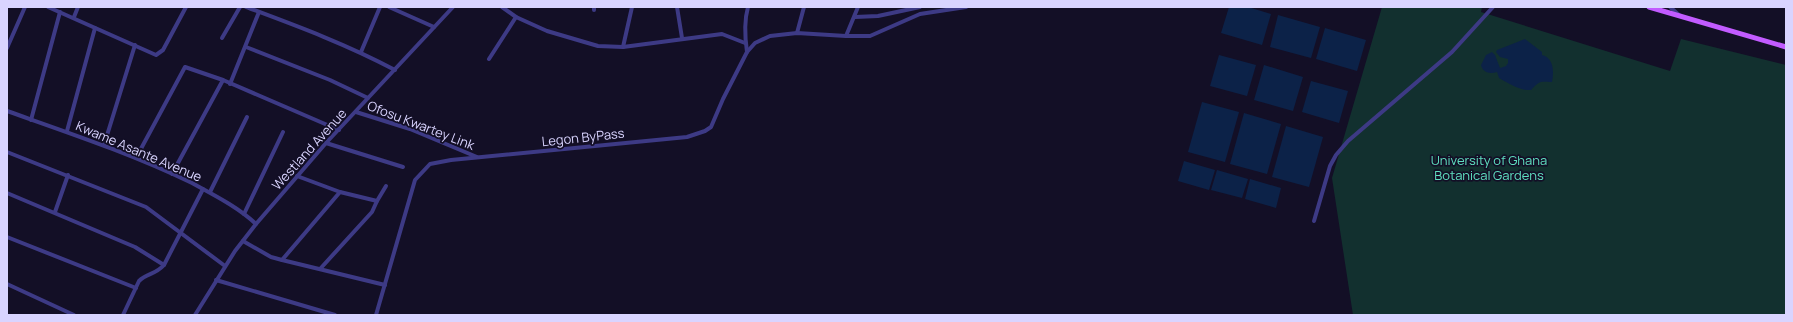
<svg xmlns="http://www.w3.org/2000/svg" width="1793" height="322" font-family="Manrope,sans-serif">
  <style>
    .green { fill: #12302f }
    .water { fill: #0c2248 }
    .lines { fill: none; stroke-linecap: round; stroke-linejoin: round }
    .minor { stroke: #3d3a85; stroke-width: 4 }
    .major { stroke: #c25bff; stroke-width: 5 }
    .labels { text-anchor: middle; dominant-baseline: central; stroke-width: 3.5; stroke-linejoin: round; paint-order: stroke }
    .street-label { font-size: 13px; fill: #d9d4ff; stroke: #130f26 }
    .park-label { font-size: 13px; fill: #5fe0c0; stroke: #130f26 }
  </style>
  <rect width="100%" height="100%" fill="#130f26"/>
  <path class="green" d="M1382,7H1482L1481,12L1670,71L1681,39L1786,65V310L1785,315H1353L1332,178Z"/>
  <g class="water">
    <path d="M1229,7H1248L1271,14L1262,45L1221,33Z"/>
    <path d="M1278,15L1320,27L1311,58L1270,47Z"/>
    <path d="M1325,28L1366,40L1357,71L1316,59Z"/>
    <path d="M1525,39L1542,52V55C1554,58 1554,72 1552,82C1539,82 1541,80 1531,90C1520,91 1508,83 1499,78L1497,72C1490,74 1483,73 1481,65L1486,55L1492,52L1495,55L1500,68L1506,66L1508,63V59L1500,57L1496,52L1497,50Z"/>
    <path d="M1219,55L1256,65L1247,96L1210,86Z"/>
    <path d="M1264,65L1303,77L1293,111L1254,100Z"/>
    <path d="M1311,81L1348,91L1339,123L1302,112Z"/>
    <path d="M1202,102L1239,112L1225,162L1188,152Z"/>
    <path d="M1244,113L1281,124L1267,174L1230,164Z"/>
    <path d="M1286,126L1323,137L1309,187L1272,177Z"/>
    <path d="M1184,161L1215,170L1209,190L1178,181Z"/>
    <path d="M1217,170L1248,179L1242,198L1211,190Z"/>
    <path d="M1250,179L1281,188L1276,208L1245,199Z"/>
  </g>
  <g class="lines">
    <g class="minor">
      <path d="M48,7L156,55L163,50L186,7"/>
      <path d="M246,7C297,26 346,44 395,70"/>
      <path d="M389,7L434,27"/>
      <path d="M502,7L516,17L547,31L598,46L623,47L722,34L745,43"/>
      <path d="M594,7V10"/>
      <path d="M677,7L682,38"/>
      <path d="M1670,7L1679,15"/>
      <path d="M74,17L78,7"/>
      <path d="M855,17L878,16L920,7"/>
      <path d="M797,33L804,7"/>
      <path d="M846,36L858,7"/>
      <path d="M222,38L240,7"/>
      <path d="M246,47L330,80L368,98"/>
      <path d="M623,47L632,7"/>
      <path d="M7,48L25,7"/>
      <path d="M361,52L380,7"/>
      <path d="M747,52C745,38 744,21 748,7"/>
      <path d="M489,59L516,17"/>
      <path d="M230,84L259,12"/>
      <path d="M7,111C69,133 132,154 192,183C214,195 238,207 256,224"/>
      <path d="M356,112L410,129L477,157"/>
      <path d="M31,120L60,12"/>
      <path d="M67,131L95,28"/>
      <path d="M326,143L403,167"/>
      <path d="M104,145L135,45"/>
      <path d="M7,152L146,207L225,266"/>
      <path d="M136,158L185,67L223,80L339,130"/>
      <path d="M172,174L223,80"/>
      <path d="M297,176L340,192L377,201L386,186"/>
      <path d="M210,192L247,117"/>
      <path d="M7,193L135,247L164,265"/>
      <path d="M55,212L68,175"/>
      <path d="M244,214L283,132"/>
      <path d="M1314,221L1330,166L1336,155L1348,141L1452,52L1493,7"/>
      <path d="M7,237L136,288"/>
      <path d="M243,241L271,257L282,260L385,285"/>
      <path d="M282,260L340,192"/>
      <path d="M320,269L372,212L377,201"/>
      <path d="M216,280L335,315"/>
      <path d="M7,284L74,315"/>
      <path d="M123,315L139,281C147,273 155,275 164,265L203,189"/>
      <path d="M195,315L235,251L256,224L326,143L453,7"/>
      <path d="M376,315L415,180L430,164L451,160L687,137L705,131L711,127L723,99L747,52L755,43L770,36L797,33L846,36H870L920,14L966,7"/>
    </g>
    <path class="major" d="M1649,7L1786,47"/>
  </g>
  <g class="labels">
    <g class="street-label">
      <text transform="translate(421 125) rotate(21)">Ofosu Kwartey Link</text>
      <text transform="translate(583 137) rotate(-6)">Legon ByPass</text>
      <text transform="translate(309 149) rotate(-48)">Westland Avenue</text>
      <text transform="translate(139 151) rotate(23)">Kwame Asante Avenue</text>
    </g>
    <g class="park-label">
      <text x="1489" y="160">University of Ghana<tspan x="1489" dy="15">Botanical Gardens</tspan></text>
    </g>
  </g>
  <rect width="1793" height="322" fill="none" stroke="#d9d4ff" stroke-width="16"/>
</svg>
